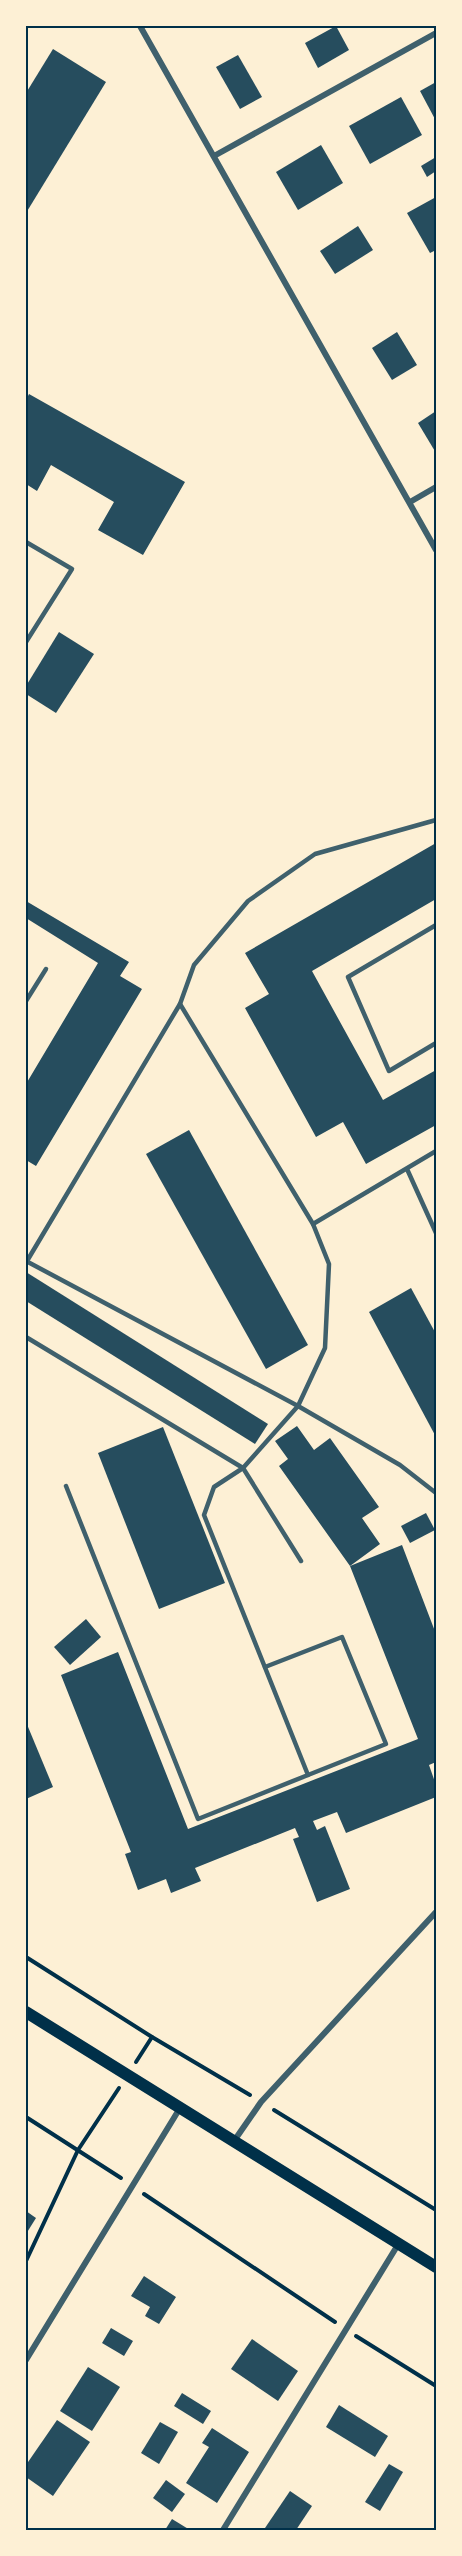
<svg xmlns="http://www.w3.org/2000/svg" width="462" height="2556" font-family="'PT Sans',sans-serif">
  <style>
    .building { fill: #264d5e }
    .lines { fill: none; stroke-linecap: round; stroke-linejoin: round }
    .path { stroke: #003049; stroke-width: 4 }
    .service { stroke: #3f606c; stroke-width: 4.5 }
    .minor { stroke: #3f606c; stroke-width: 6 }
    .secondary { stroke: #003049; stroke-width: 12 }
    .neatline { fill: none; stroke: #003049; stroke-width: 2 }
  </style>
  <rect width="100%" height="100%" fill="#fdf0d5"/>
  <g class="building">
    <path d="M336,26L349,50L318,68L305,43Z"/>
    <path d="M53,49L106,82L26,213V93Z"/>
    <path d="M238,55L262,97L240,109L216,67Z"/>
    <path d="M436,82V121L420,91Z"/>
    <path d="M401,97L422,135L370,164L349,126Z"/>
    <path d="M321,145L343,183L298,210L276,172Z"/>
    <path d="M436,157V171L427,177L421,166Z"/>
    <path d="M436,197V250L430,253L407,213Z"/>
    <path d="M358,226L373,250L335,274L320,251Z"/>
    <path d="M397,332L417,365L392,380L372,348Z"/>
    <path d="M29,394L185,482L143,555L98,530L114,502L51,465L37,491L26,484V400Z"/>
    <path d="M436,411V453L418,423Z"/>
    <path d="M59,632L94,654L56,713L26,694V686Z"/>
    <path d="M436,843V899L312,971L383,1100L436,1070V1125L366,1164L343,1122L316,1137L245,1008L269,994L245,953Z"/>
    <path d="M26,901L129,962L120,976L142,989L36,1166L26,1160V1084L98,963L26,918Z"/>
    <path d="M189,1130L308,1345L266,1369L146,1154Z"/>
    <path d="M26,1272L268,1424L255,1444L26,1301Z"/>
    <path d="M411,1288L436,1334V1437L369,1312Z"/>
    <path d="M297,1426L314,1450L330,1438L379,1507L362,1518L380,1544L350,1566L279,1466L288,1459L275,1441Z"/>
    <path d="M163,1427L225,1583L159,1609L98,1453Z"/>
    <path d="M426,1513L435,1530L410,1543L401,1526Z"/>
    <path d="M402,1545L436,1634V1762L429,1765L436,1785V1797L346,1833L337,1812L313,1821L317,1830L325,1826L350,1889L317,1902L293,1839L299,1837L295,1828L195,1868L201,1881L171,1893L166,1879L138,1890L125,1854L131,1852L61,1675L118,1652L188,1829L418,1739L350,1566Z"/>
    <path d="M86,1619L101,1637L70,1665L54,1647Z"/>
    <path d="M26,1722L53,1787L26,1799Z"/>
    <path d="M26,2211L36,2218L26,2234Z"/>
    <path d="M144,2276L176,2297L159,2324L145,2316L150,2307L131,2296Z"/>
    <path d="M111,2328L133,2341L124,2356L102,2343Z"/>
    <path d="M252,2339L298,2371L278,2401L231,2369Z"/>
    <path d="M88,2367L120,2387L92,2431L60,2411Z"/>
    <path d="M182,2393L211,2411L203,2424L174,2406Z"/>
    <path d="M339,2405L388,2436L375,2457L326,2427Z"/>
    <path d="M57,2420L90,2442L53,2496L26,2477V2465Z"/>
    <path d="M160,2422L178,2432L159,2464L141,2453Z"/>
    <path d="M212,2428L249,2452L217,2503L186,2483L209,2447L202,2443Z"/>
    <path d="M389,2464L403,2472L380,2511L365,2502Z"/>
    <path d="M166,2480L185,2494L172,2512L153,2498Z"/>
    <path d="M290,2491L312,2506L296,2530H268L265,2528Z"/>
    <path d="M172,2519L190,2530H165Z"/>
  </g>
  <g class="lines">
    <g class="path">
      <path d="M26,1957L152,2037L250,2095"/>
      <path d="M136,2062L152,2037"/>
      <path d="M274,2110L436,2210"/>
      <path d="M26,2117L121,2178"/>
      <path d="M144,2194L335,2322"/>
      <path d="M26,2261L78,2150L119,2088"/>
      <path d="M356,2336L436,2386"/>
    </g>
    <g class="service">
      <path d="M26,542L72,569L26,642"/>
      <path d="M436,925L348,977L389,1071L436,1043"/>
      <path d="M26,1001L46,969"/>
      <path d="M407,1169L436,1233"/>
      <path d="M313,1224L436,1151"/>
      <path d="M26,1261L298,1406L400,1465L436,1493"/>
      <path d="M27,1261L180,1004"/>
      <path d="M26,1337L243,1468L214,1487L204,1515L308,1775L198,1819L66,1486"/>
      <path d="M301,1561L243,1468L298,1406L325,1348L329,1264L313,1224L180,1004L194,965L248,901L315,854L436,820"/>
      <path d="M265,1667L342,1637L386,1744L308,1775"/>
    </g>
    <g class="minor">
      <path d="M140,26L436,550"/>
      <path d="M214,156L436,33"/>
      <path d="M410,502L436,487"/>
      <path d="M234,2141L261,2102L436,1912"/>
      <path d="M26,2360L180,2108"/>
      <path d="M223,2530L399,2243"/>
    </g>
    <path class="secondary" d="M26,2012L436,2267"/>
  </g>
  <rect width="462" height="2556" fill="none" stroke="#fdf0d5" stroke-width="54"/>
  <rect x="27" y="27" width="408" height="2502" class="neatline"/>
</svg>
